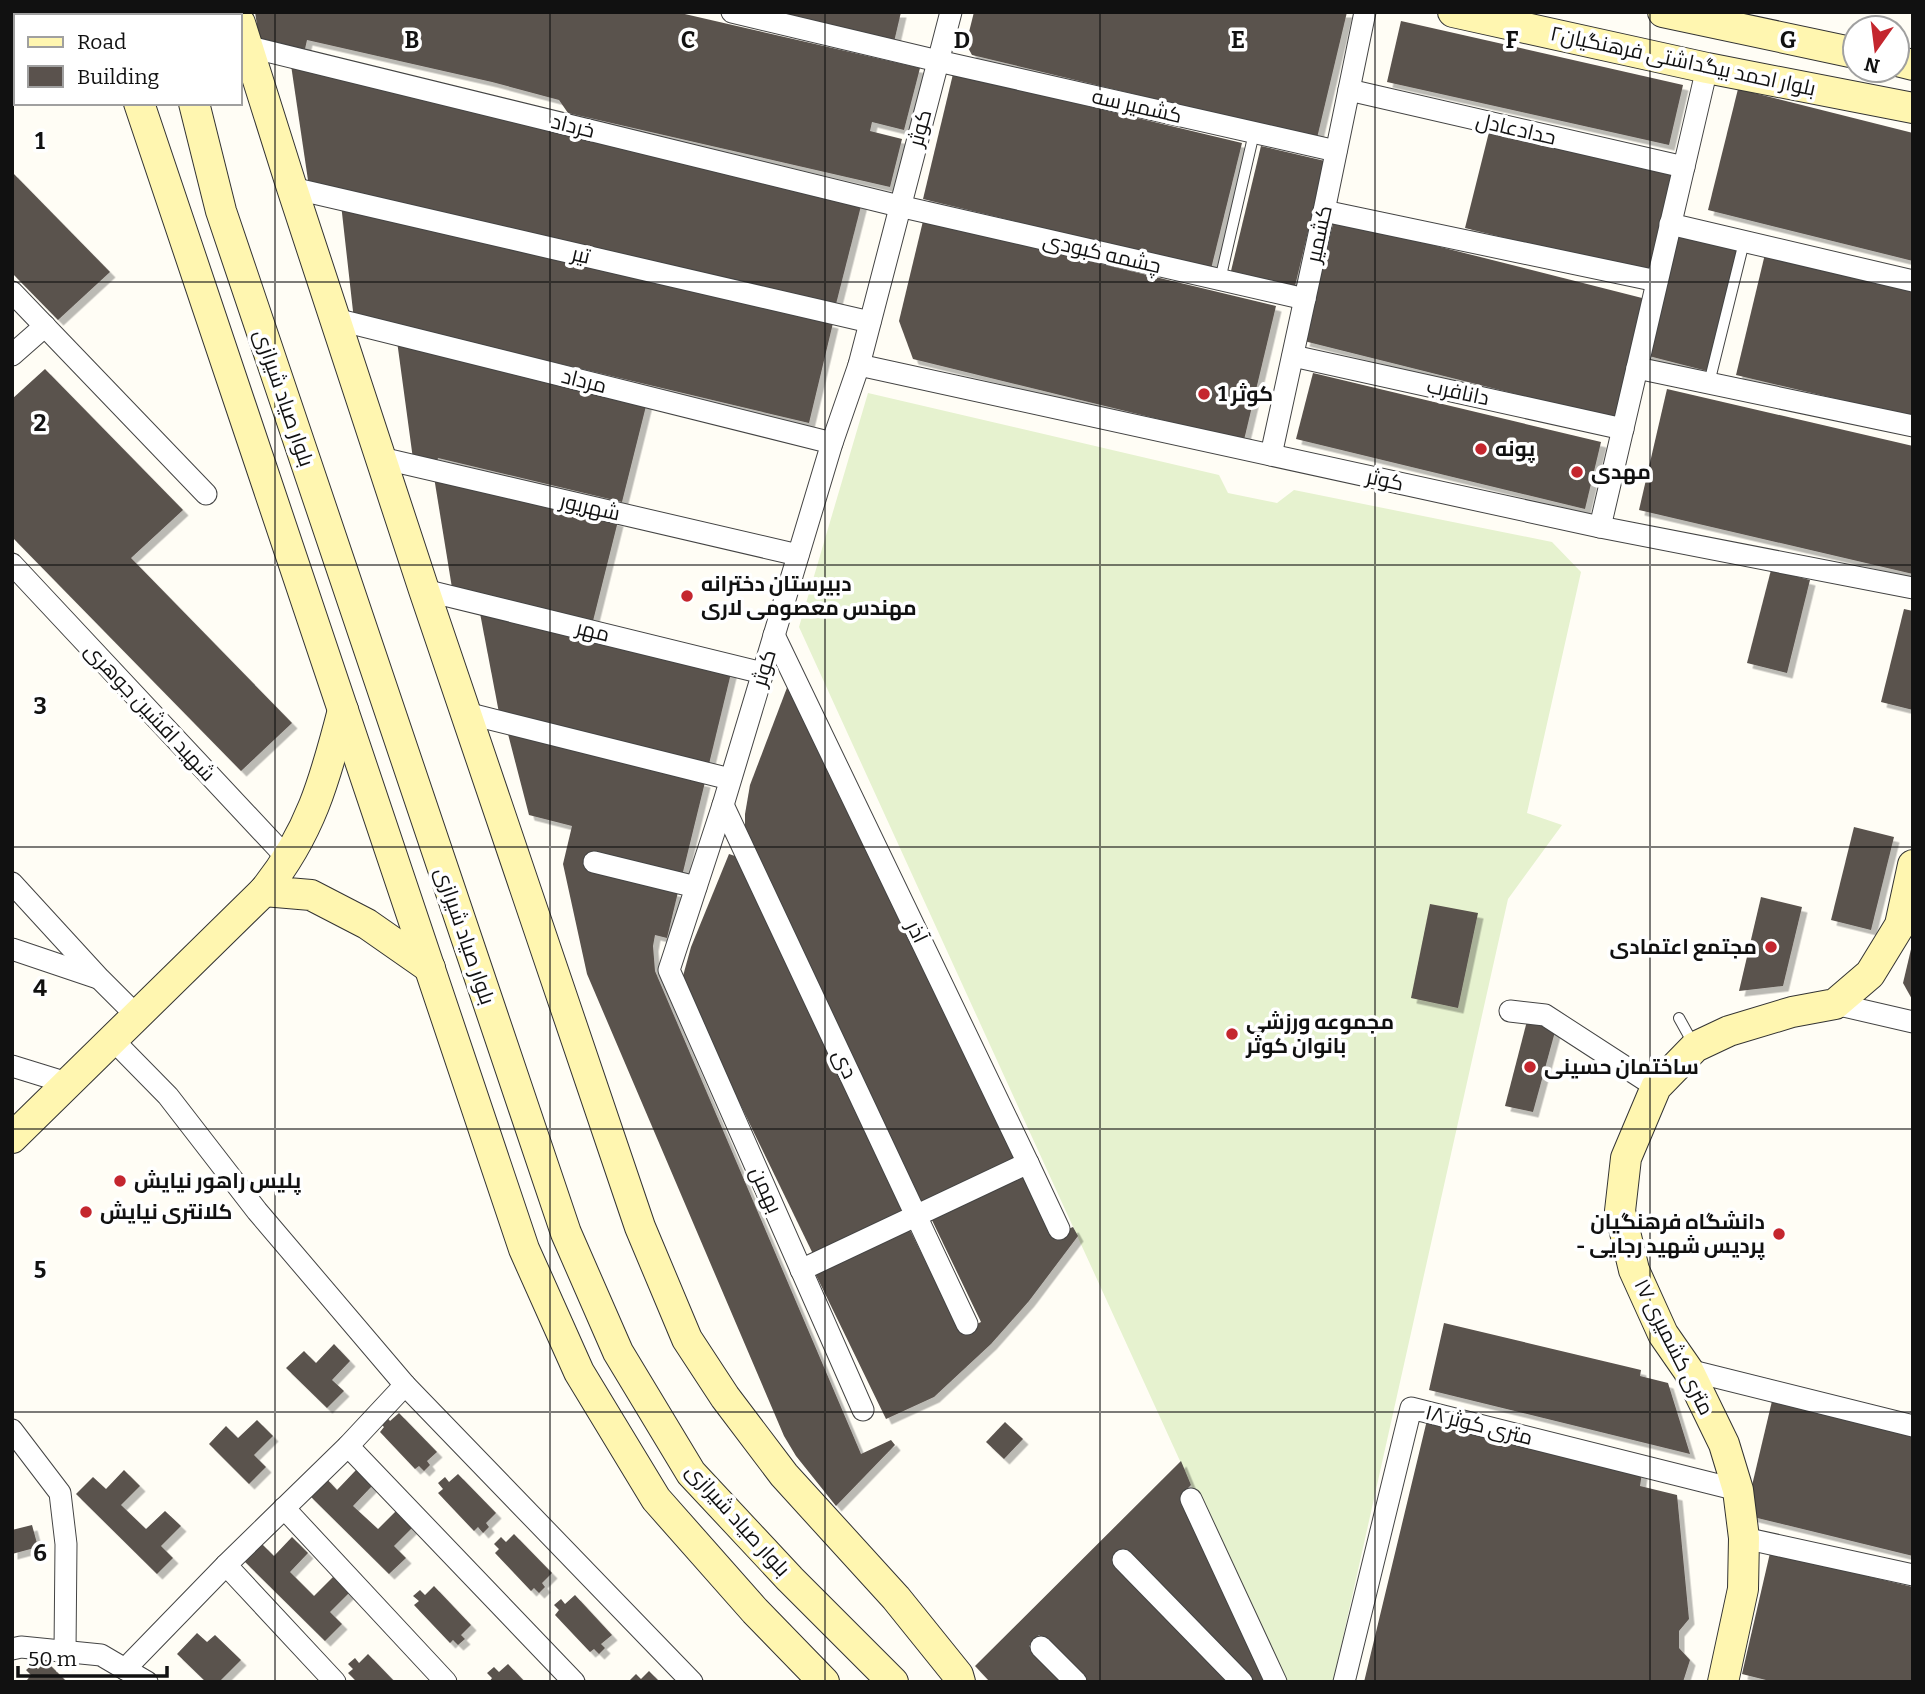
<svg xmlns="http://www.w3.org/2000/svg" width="1925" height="1694" font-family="Bitter,Cairo,serif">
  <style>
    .pitch { fill: #e6f2cf }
    .building { fill: #5a524d; filter: url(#shadow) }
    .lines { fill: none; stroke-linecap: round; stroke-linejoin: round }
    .lane-casing { stroke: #444; stroke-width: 12 }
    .street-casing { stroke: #444; stroke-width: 23 }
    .secondary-casing { stroke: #333; stroke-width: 32 }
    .lane { stroke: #fff; stroke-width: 10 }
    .street { stroke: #fff; stroke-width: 21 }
    .secondary { stroke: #fff6b0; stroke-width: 30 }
    .grid { fill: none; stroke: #111; stroke-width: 2; stroke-opacity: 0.55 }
    .poi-dot { fill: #c4262e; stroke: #fff; stroke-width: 2.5 }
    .labels { text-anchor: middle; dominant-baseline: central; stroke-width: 7; stroke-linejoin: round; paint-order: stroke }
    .street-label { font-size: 21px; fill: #111; stroke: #fff }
    .poi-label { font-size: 21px; font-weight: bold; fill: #111; stroke: #fff; text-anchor: start }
    .grid-label { font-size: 23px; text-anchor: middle; font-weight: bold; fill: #111; stroke: #fff; stroke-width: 7; stroke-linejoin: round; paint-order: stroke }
  </style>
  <defs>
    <filter id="shadow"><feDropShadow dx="5.5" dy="5.5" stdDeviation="0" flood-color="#0004"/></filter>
  </defs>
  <rect width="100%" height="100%" fill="#fffdf5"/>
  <path class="pitch" d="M868,393L1219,475L1228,493L1277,503L1294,490L1552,542L1581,572L1527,813L1562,825L1508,899L1333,1682H1281L799,627Z"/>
  <g class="building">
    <path d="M255,12H676L920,68L904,130L872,122L870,131L902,139L890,187L568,113L559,100L492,82L307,40L305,49L259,39Z"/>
    <path d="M778,12H901L894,42Z"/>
    <path d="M974,12H1347L1317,138L972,55L966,44Z"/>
    <path d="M1401,21L1683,85L1669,145L1387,82Z"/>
    <path d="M291,65L862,202L835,308L309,187Z"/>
    <path d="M953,74L1242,143L1211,269L923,199Z"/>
    <path d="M1738,89L1913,133V261L1708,210Z"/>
    <path d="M1490,128L1677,175L1654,267L1643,272L1465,228Z"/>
    <path d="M1261,146L1325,161L1295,286L1231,271Z"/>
    <path d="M12,172L110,272L58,320L12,273Z"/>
    <path d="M341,204L833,323L809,423L393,324L354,320Z"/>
    <path d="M1334,220L1646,299L1616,419L1304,341Z"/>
    <path d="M923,221L1276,306L1244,440L913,359L899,321Z"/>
    <path d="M1675,235L1737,250L1707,371L1645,355Z"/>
    <path d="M1765,254L1913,289V417L1736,375Z"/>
    <path d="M397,341L647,402L622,502L438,458L436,465L413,459Z"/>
    <path d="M45,369L183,510L131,558L292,723L241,771L12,537V399Z"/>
    <path d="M1313,373L1601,442L1585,509L1296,439Z"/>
    <path d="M1667,389L1913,446V574L1639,510Z"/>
    <path d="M434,477L618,521L593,621L453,594Z"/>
    <path d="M1771,570L1810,580L1787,673L1747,663Z"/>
    <path d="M479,608L732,669L709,764L500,718Z"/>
    <path d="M1904,609L1913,611V710L1881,702Z"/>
    <path d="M788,685L1016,1160L922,1204L745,838V814L750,785Z"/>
    <path d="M508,734L705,782L682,876L589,854L586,869L678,892L667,938L655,935L653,946L655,971L861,1454L891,1440L895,1445L836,1506L796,1456L784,1436L587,974L563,864L572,826L529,815Z"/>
    <path d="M1854,827L1894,837L1871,930L1831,920Z"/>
    <path d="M729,854L738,857L907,1210L813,1254L689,999L683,976L691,947Z"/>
    <path d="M1761,897L1802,907L1783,986L1739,991Z"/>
    <path d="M1430,904L1478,913L1458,1008L1411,998Z"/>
    <path d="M1912,945H1913V1001L1903,983Z"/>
    <path d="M1527,1021L1556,1028L1533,1112L1505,1106Z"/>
    <path d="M1023,1172L1054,1235L1073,1227L1078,1236L1029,1301L991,1344L934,1397L886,1419L814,1271L908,1226L960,1332L981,1322L930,1216Z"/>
    <path d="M1444,1323L1641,1370L1640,1376L1668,1383L1690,1454L1429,1390Z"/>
    <path d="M334,1344L350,1361L332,1380L344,1391L327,1408L286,1368L304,1351L316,1363Z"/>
    <path d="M1772,1401L1913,1435V1556L1745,1515Z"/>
    <path d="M399,1413L437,1452L427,1461L430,1465L424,1471L419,1466L415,1469L380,1432L384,1427L379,1422L386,1416L390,1421Z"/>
    <path d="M257,1420L273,1436L254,1455L266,1467L249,1484L209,1444L226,1426L238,1438Z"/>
    <path d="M1427,1420L1642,1473L1640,1486L1677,1495L1689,1619L1679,1631V1648L1690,1660L1683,1682H1364Z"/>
    <path d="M1005,1422L1023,1439L1004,1459L986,1442Z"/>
    <path d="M1181,1461L1191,1485L1184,1492L1273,1682H1254L1123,1551L1112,1561L1233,1682H1086L1039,1635L1029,1646L1064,1682H990L975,1666Z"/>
    <path d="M124,1470L140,1486L121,1505L146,1529L165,1511L181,1526L161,1546L173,1558L157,1574L76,1494L93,1477L106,1489Z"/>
    <path d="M356,1470L372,1486L353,1506L378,1529L396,1511L413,1527L394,1546L406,1558L389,1574L308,1494L325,1477L337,1490Z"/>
    <path d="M458,1474L496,1513L486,1523L489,1527L483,1533L478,1527L474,1531L438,1493L443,1489L438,1483L445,1477L449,1482Z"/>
    <path d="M32,1525L38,1547L12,1554V1530Z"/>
    <path d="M514,1534L552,1573L542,1583L545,1587L539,1593L534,1588L531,1591L495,1553L499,1549L494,1544L501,1537L506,1542Z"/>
    <path d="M292,1537L308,1553L290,1572L314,1596L333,1577L349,1593L330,1612L342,1624L325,1641L244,1561L262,1544L274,1556Z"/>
    <path d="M1770,1553L1913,1587V1682H1774L1742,1674Z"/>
    <path d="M434,1586L471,1625L461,1635L465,1639L458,1645L453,1640L450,1643L414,1605L419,1601L413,1596L420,1590L425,1595Z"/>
    <path d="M575,1595L612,1635L601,1644L605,1648L599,1654L594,1649L590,1652L555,1615L559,1610L554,1605L561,1599L565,1604Z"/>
    <path d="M197,1633L207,1642L215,1635L241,1660L219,1682H206L177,1654Z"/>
    <path d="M368,1654L395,1682H357L348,1673L353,1669L348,1664L355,1658L359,1663Z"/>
    <path d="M46,1661L67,1682H29L27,1680L31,1675L26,1670L33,1664L38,1669Z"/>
    <path d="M508,1664L525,1682H489L492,1678L487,1673L494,1667L499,1672Z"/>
    <path d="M649,1671L660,1682H628L636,1674L641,1679Z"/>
  </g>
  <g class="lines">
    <g class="lane-casing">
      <g id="lane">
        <path d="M1220,280L1254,133"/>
        <path d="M1709,383L1744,242"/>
        <path d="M1679,1018L1694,1045"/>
      </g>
    </g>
    <g class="street-casing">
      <g id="street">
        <path d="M732,12L938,61L1336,151"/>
        <path d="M246,46L899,206L1305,299"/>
        <path d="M1349,90L1684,167"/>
        <path d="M292,188L870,322"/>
        <path d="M1324,211L1657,281"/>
        <path d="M1670,224L1913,281"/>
        <path d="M12,292L206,494"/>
        <path d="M335,319L832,443"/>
        <path d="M12,355L45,326"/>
        <path d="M1293,356L1623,429"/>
        <path d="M859,365L1600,527L1913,588"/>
        <path d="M1637,368L1913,426"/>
        <path d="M1271,455L1324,211L1365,12"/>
        <path d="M381,458L798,555"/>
        <path d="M1600,527L1707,68"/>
        <path d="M12,564L288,859"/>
        <path d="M424,590L763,673"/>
        <path d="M774,635L1028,1163L1059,1229"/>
        <path d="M466,713L730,779"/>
        <path d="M723,805L967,1324"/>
        <path d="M594,862L696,887"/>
        <path d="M12,883L100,979L137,1016"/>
        <path d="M12,949L98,978"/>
        <path d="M1835,1004L1913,1022"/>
        <path d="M1510,1011L1545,1015L1656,1087"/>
        <path d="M113,1040L168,1096L257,1211L405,1385L692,1682"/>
        <path d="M12,1066L67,1083"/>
        <path d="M801,1270L1028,1163"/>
        <path d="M1688,1370L1913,1426"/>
        <path d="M863,1410L669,970L723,805L832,443L859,365L951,12"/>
        <path d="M12,1430L60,1493L66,1544L65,1651"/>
        <path d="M348,1446L574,1682"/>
        <path d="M1191,1499L1276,1682"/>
        <path d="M284,1508L446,1682"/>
        <path d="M1744,1538L1913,1575"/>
        <path d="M1123,1560L1242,1682"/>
        <path d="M226,1565L335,1682"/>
        <path d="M1041,1647L1076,1682"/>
        <path d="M12,1649L21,1647L101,1655L147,1682"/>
        <path d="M125,1669L226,1565L348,1446L405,1385"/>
        <path d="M1344,1682L1411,1408L1738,1490"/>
      </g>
    </g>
    <g class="secondary-casing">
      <g id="secondary">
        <path d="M82,12L84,16"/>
        <path d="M173,12L174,16"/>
        <path d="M1453,12L1707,68L1913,108"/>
        <path d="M1663,12L1855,53"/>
        <path d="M240,23L292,188L424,590L640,1227L687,1339L725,1397L784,1475L896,1598L958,1675L960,1682"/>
        <path d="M1897,61L1913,65"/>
        <path d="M139,103L524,1249L579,1372L656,1499L755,1611L824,1682"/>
        <path d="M194,103L221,211L566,1233L618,1352L691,1473L790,1579L893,1682"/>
        <path d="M343,710C325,780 310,834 264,891L311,895L367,924L430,968"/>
        <path d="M12,1138L264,891"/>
        <path d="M1723,1682L1743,1589L1744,1538L1738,1490L1724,1444L1688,1370L1663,1334L1634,1270L1620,1211L1626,1158L1656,1087L1695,1047L1729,1031L1792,1012L1835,1004L1870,974L1900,925L1913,865"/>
      </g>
    </g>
    <use href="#lane" class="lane"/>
    <use href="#street" class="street"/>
    <use href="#secondary" class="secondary"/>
  </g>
  <path class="grid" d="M275,12V1682M550,12V1682M825,12V1682M1100,12V1682M1375,12V1682M1650,12V1682M12,282H1913M12,565H1913M12,847H1913M12,1129H1913M12,1412H1913"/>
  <g class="poi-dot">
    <circle cx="1204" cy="394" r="7"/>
    <circle cx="1481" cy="449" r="7"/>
    <circle cx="1577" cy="472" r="7"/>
    <circle cx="687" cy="596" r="7"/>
    <circle cx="1771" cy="947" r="7"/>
    <circle cx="1232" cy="1034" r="7"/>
    <circle cx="1530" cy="1067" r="7"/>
    <circle cx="120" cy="1181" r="7"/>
    <circle cx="86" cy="1212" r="7"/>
    <circle cx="1779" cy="1234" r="7"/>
  </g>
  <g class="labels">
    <g class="street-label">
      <text transform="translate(1683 61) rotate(12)">بلوار احمد بیگداشتی فرهنگیان۲</text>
      <text transform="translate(1137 106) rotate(13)">کشمیر سه</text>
      <text transform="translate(573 126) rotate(14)">خرداد</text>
      <text transform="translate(920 128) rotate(-75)">کوثر</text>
      <text transform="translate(1516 129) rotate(13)">حدادعادل</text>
      <text transform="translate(1319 234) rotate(-78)">کشمیر</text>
      <text transform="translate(1102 253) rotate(13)">چشمه کبودی</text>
      <text transform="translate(581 255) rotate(13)">تیر</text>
      <text transform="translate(584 381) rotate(14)">مرداد</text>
      <text transform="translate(1458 392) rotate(12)">دانافرب</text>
      <text transform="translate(284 398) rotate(71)">بلوار صیاد شیرازی</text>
      <text transform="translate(1385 480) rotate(12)">کوثر</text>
      <text transform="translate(590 507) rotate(13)">شهریور</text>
      <text transform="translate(593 631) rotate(14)">مهر</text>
      <text transform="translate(764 668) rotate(-73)">کوثر</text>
      <text transform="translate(150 712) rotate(47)">شهید افشین جوهری</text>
      <text transform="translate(917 932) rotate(64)">آذر</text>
      <text transform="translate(465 936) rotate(71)">بلوار صیاد شیرازی</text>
      <text transform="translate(845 1064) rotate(65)">دی</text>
      <text transform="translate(766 1190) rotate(66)">بهمن</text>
      <text transform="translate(1674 1347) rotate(63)">۱۷ متری کشمیری</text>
      <text transform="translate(1479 1425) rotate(14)">۱۸ متری کوثر</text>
      <text transform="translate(738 1520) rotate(48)">بلوار صیاد شیرازی</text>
    </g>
    <g class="poi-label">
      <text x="1218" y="394">کوثر 1</text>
      <text x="1495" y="449">پونه</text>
      <text x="1591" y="472">مهدی</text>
      <text x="701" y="584">دبیرستان دخترانه<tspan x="701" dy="24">مهندس معصومی لاری</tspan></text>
      <text x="1757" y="947" text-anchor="end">مجتمع اعتمادی</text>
      <text x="1246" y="1022">مجموعه ورزشی<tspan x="1246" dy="24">بانوان کوثر</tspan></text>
      <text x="1544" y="1067">ساختمان حسینی</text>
      <text x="134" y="1181">پلیس راهور نیایش</text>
      <text x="100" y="1212">کلانتری نیایش</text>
      <text x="1765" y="1222" text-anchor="end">دانشگاه فرهنگیان<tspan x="1765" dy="24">- پردیس شهید رجایی</tspan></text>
    </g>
  </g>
  <g class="grid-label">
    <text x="412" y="48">B</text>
    <text x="688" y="48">C</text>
    <text x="962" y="48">D</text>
    <text x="1238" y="48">E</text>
    <text x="1512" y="48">F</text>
    <text x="1788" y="48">G</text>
    <text x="40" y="149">1</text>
    <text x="40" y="431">2</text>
    <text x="40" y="714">3</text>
    <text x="40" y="996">4</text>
    <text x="40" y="1278">5</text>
    <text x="40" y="1561">6</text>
  </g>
  <rect width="1925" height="1694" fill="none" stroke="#111111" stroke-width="28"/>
  <rect x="14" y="14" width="228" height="91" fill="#ffffff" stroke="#a0a0a0" stroke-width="2"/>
  <rect x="28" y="37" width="35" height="10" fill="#fff6b0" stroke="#a0a0a0" stroke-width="2"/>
  <text x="77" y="49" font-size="21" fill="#111111">Road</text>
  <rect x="28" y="66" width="35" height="21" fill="#5a524d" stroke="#a0a0a0" stroke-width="2"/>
  <text x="77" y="84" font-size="21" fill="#111111">Building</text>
  <g transform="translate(1876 49) rotate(194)"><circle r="33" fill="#ffffff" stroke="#a0a0a0" stroke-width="2"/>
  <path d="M0-5L12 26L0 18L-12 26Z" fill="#c4262e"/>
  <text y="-10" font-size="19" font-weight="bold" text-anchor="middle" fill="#111111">N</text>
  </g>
  <path d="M18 1666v10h149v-10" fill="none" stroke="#111111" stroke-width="3.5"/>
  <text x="28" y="1666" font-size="21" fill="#111111" stroke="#ffffff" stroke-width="5" paint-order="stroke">50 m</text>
</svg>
